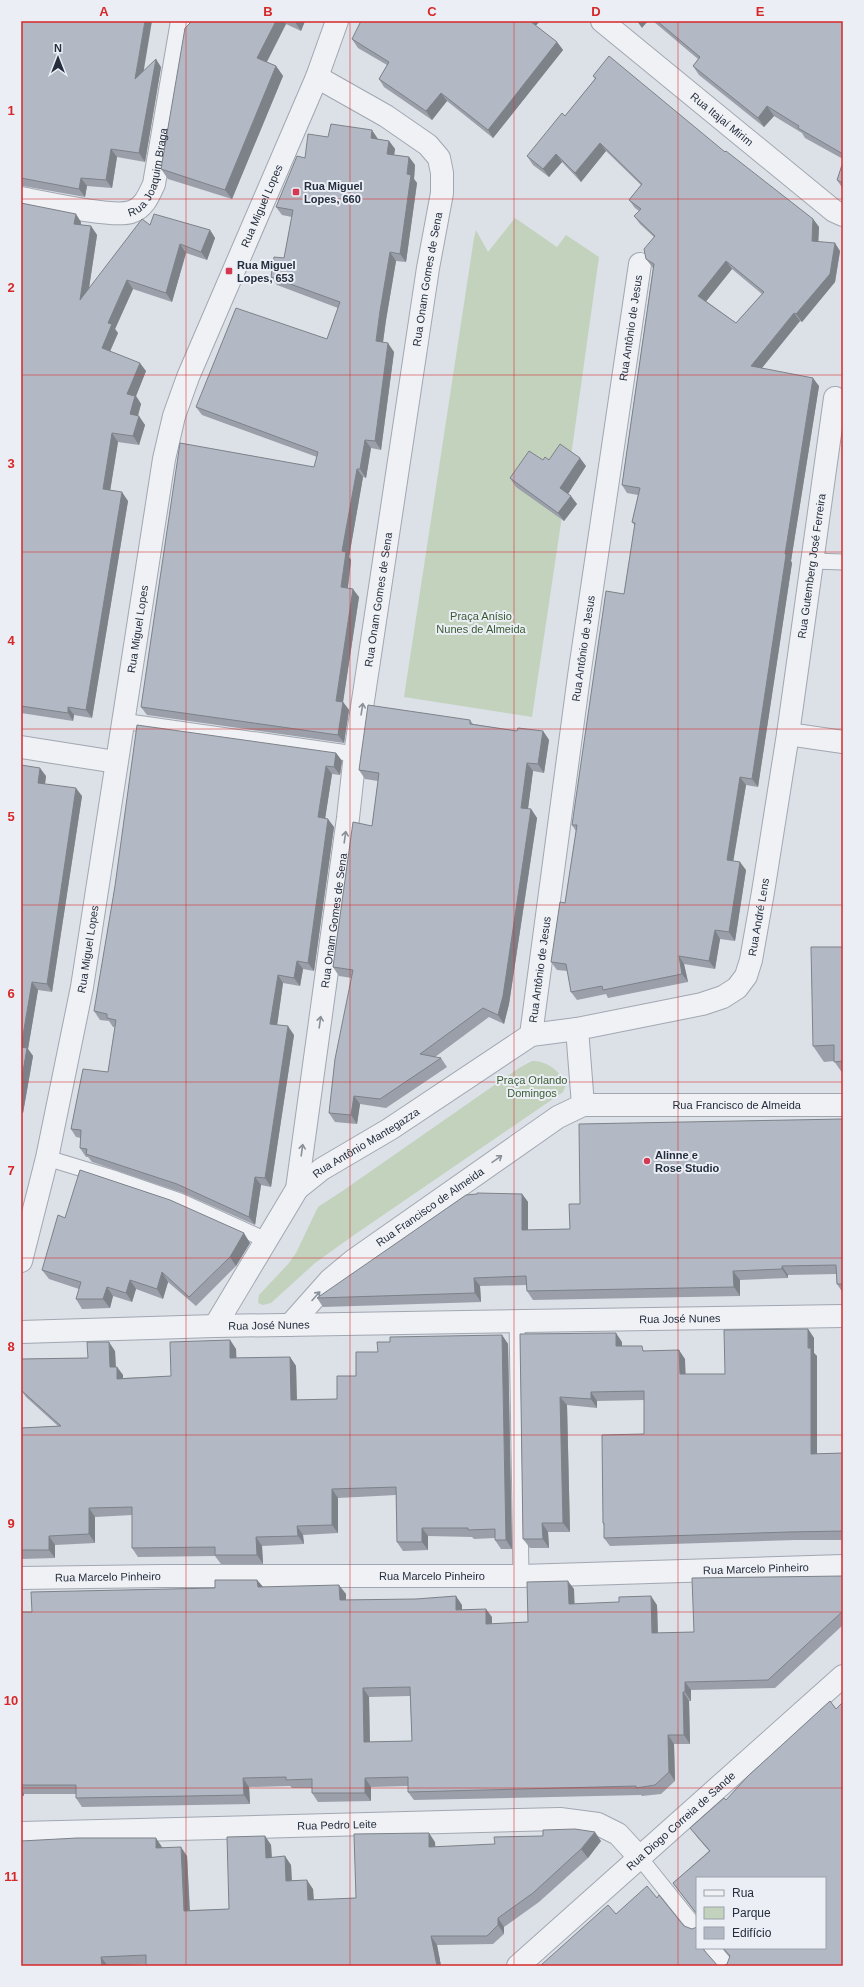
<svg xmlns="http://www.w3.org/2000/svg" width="864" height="1987" font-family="Arial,sans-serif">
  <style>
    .green { fill: #c2d2bd }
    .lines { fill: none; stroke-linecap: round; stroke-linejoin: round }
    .service-casing { stroke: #a1a7b1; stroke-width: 17 }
    .minor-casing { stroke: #a1a7b1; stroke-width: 24 }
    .tertiary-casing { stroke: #a1a7b1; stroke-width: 24 }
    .service { stroke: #eff1f5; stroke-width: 15 }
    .minor { stroke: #eff1f5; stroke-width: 22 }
    .tertiary { stroke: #eff1f5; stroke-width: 22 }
    .wall { fill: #9a9fa9; fill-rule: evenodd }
    .shaded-wall { fill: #7d8289 }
    .building { fill: #b3b9c4; stroke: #7d8289; fill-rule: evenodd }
    .oneway { stroke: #8a909a }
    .grid { fill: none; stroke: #d62828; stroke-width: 1; stroke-opacity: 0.55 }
    .poi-dot { fill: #d53850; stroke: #ebeff5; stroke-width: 1.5 }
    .labels { text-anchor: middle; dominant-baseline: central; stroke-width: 4; stroke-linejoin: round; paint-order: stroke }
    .street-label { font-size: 11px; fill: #252e3e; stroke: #ebeff5 }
    .poi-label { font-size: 11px; font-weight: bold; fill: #252e3e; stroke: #ebeff5; text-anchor: start }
    .park-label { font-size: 11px; fill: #395b32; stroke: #ebeff5 }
    .neatline { fill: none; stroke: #d62828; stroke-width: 1.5 }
    .grid-label { font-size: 13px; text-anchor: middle; font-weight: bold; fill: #d62828 }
  </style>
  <rect width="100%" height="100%" fill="#dce0e7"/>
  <g class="green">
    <path d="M515,218L557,247L566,235L599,257L572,449L532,717L404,697L474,238L476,230L488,252Z"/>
    <path d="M532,1061C548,1061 560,1071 566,1085L563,1092L354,1235L315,1263L271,1303L263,1305L258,1303L259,1295L289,1263L296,1253L318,1207L341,1192L519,1068Z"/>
  </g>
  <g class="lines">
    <g class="service-casing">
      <g id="service">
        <path d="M812,561L843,562"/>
        <path d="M122,721L355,754"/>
        <path d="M47,1158L116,1179L180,1201L266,1240"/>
        <path d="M517,1321L521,1576"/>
        <path d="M640,1858L697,1929"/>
        <path d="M712,1948L727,1966"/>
      </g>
    </g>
    <g class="minor-casing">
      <g id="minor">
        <path id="s1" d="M602,21L834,211L843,215"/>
        <path id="s2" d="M21,198C43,202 113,218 131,212C144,208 149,195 154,184L182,21"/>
        <path d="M788,734L843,742"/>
        <path d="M21,747L116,762"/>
        <path d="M577,1029L583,1105"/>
        <path id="s3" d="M531,1035L579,676L640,264"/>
        <path id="s4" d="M297,1189L348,818L355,754L428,268L442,193V173L439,158L428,145L386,116L317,77"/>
        <path id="s5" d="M21,1261L47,1158L82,987L164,459L174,416L188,377L317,77L337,21"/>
        <path id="s6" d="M290,1325L330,1280L354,1260L558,1117L583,1105H843"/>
        <path id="s7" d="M215,1326L297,1189L322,1169L390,1129L531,1035L577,1029L702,1004L723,997L737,988L746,976L751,960L763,892L788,734L835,398"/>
        <path id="s8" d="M21,1332L215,1326L843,1316"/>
        <path id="s9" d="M21,1578L162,1576H521L843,1566"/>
        <path id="s10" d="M21,1833L560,1819L598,1824L618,1834L640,1858"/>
      </g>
    </g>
    <g class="tertiary-casing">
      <g id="tertiary">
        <path id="s11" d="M518,1966L843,1676"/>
      </g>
    </g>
    <use href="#service" class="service"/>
    <use href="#minor" class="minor"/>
    <use href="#tertiary" class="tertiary"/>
  </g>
  <g class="wall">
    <path d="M21,21L144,70L161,67L145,162L117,157L112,188L87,186L85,197L23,186H21Z"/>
    <path d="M192,21H305L301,31L286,24L267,62L276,66L283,76L232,199L168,179L161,169Z"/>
    <path d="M653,21H843V159L805,138L802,133L774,116L764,127L699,75L693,66L698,59Z"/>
    <path d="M536,26L557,42L563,50L493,138L447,101L432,120L384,87L379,79L387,65L358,48L352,39Z"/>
    <path d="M593,76L725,152L813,219L819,227L818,242L840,251L835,282L802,322L800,321L762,368L819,386L791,561L792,563L758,787L746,785L733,861L746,870L735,941L720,939L715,969L684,964L688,982L608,998L606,994L577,1000L571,992L568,971L557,970L551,962L565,903L576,831L572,825L624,594L635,526L632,522L638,495L627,493L622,485L653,268L646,259L654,237L640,224L634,216L639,211L635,208L629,200L641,185L606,151L581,182L562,162L549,177L533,165L527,156L565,116L595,79ZM732,269L762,294L736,323L706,301Z"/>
    <path d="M328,137L378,139L389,141L395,149L394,155L409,157L415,165L414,179L417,183L406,262L396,261L386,320L383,342L394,352L381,450L371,448L366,478L363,477L349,557L351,560L348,588L359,597L343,702L349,710L344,743L147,715L141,707L314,467L317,457L202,415L196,407L327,339L338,308L277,285L271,277L284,258L292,217L282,215L276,207L305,158Z"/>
    <path d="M843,162V189L837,180Z"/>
    <path d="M21,203L81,222V225L91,226L97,235L89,288L150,225L210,230L215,238L207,260L186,253L172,302L133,289L115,329L118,333L110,351L146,371L136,396L141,404L138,416L145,425L139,445L118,442L110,490L128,501L92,718L74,715L73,721L21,713Z"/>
    <path d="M543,460H549L586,466L568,494L577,504L564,521L516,487L510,478Z"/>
    <path d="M470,720L473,724L517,731H543L549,740L544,773L533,771L528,809H531L537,818L509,1004L504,1024L489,1017L435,1057L441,1058L447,1067L386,1108L360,1104L357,1124L335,1122L329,1113L352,978L339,976L333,967L372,826L378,781L365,779L359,770Z"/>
    <path d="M336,753L342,761L340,775L332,774L325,818L334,827L314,971L303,969L300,986L283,983L277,1025L294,1035L271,1187L261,1185L255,1225L183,1193L92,1162L88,1157H86L80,1148L81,1138L76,1137L71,1129L108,1072L115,1027H113L109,1021L100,1020L94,1011Z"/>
    <path d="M21,765L46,776L45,784L82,796L52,992L38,990L28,1049L33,1056L23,1113L21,1112Z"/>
    <path d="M843,947V1074L834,1061L824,1062L813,1046Z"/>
    <path d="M843,1119V1293L837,1284L836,1274L788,1275V1278L740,1280V1296L533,1300L527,1291L526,1285L480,1286L481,1302L323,1307L317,1298L522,1194L528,1202V1230L570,1229L580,1204Z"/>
    <path d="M65,1218L250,1243L236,1266L196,1306L168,1282L163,1299L136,1289L132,1302L113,1296L110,1308L82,1309L76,1299L79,1289L49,1279L42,1270Z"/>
    <path d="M808,1329L814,1338V1353L817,1356V1454L843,1453V1540H795L610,1546L604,1538V1526L603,1523L644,1434V1400L597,1401V1408L567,1405L570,1532H548L549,1548H530L523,1539L520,1334L622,1342V1346L685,1359V1374H725Z"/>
    <path d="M502,1335L508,1344L512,1549H501L495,1540V1538L474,1539L472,1537L428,1536V1550L403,1551L397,1542L396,1495L338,1498V1533L303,1535L304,1544L262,1546L263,1564H221L215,1556L138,1557L132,1548V1515L95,1517V1543L55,1545V1558L21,1559V1428L58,1426L26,1397L21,1390V1359L88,1358L115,1351L116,1367H117L123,1375V1378L171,1376L230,1340L236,1349V1358L290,1357L296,1366L297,1400L337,1399L356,1376L378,1352L390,1342Z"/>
    <path d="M843,1576V1625L775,1688L691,1690V1701H689L690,1744H674L675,1781L661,1794L642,1796L641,1795L414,1800L408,1792V1786L371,1787V1801L318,1802L312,1793V1788H292L290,1786L249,1787L250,1804L82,1807L76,1798V1794H24V1796H21V1612H32L215,1588L257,1580L263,1587L346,1594V1600L462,1605V1610L492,1617V1624L528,1622L574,1589V1604L657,1605L658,1633L694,1632ZM410,1696L412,1741L370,1742L369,1697Z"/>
    <path d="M830,1701L836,1709L843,1702V1966H723L727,1964L730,1957L722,1948H825V1878H697V1915L673,1883L709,1851L697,1837L690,1828L724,1798L726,1800L748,1776Z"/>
    <path d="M265,1836L271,1845L272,1857L291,1865L292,1881L313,1889L314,1900L356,1898L435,1842V1847L601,1841L588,1858L539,1902L504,1927V1934L493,1944L437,1945L441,1966H146V1964L108,1966H21L162,1847L187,1856L190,1910L229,1909Z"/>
  </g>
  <g class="shaded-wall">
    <path d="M145,21H152L141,87L135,79Z"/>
    <path d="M276,21H284L286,24L264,67L257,58Z"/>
    <path d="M295,21H305L301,31L295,22Z"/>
    <path d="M530,21H540L534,28Z"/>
    <path d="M637,21H648L642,28Z"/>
    <path d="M557,42L563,50L493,138L488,130Z"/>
    <path d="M156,59L161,67L145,162L139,153Z"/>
    <path d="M276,66L283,76L232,199L225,190Z"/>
    <path d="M441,93L447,101L432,120L426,111Z"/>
    <path d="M767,106L774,116L764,127L758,118Z"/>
    <path d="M372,130L378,139L377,147L371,138Z"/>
    <path d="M389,141L395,149L393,162L387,154Z"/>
    <path d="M600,143L606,151L581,182L575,173Z"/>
    <path d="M111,149L117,157L112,188L106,180Z"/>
    <path d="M556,154L562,162L549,177L543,169Z"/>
    <path d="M409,157L415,165L414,179L417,183L406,262L400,254Z"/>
    <path d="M81,178L87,186L85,197L79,189Z"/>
    <path d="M76,214L81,222L80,232L74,224Z"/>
    <path d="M813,219L819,227L818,249L812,241Z"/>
    <path d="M91,226L97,235L86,308L80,300Z"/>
    <path d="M210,230L215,238L207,260L201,252Z"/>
    <path d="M835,243L840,251L835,282L802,322L796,314Z"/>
    <path d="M180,244L186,253L172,302L166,293Z"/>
    <path d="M390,252L396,261L386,320L382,349L376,341L380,311Z"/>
    <path d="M726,261L732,269L704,304L698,296Z"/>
    <path d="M127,280L133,289L115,329L118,333L108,356L102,348L108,323Z"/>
    <path d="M794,313L800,321L757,374L751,366Z"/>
    <path d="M388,343L394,352L381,450L375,441Z"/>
    <path d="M140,363L146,371L136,396L141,404L136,422L130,414L127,394Z"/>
    <path d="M813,378L819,386L791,561L792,563L758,787L752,779L785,554Z"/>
    <path d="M139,416L145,425L139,445L133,436Z"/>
    <path d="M112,433L118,442L109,498L103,489Z"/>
    <path d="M365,440L371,448L366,478L360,469Z"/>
    <path d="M580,458L586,466L566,497L560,488Z"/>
    <path d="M357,469L363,477L349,557L351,560L347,595L341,587L342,551Z"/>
    <path d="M122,492L128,501L92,718L86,710Z"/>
    <path d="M571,496L577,504L564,521L558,513Z"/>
    <path d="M353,589L359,597L343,702L349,710L344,743L338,735L336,701Z"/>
    <path d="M68,707L74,715L73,721L68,713Z"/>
    <path d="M543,731L549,740L544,773L538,764Z"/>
    <path d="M336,753L342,761L340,775L334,767Z"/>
    <path d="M527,763L533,771L527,816L521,808Z"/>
    <path d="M326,766L332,774L324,826L318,817Z"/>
    <path d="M40,768L46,776L44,791L38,783Z"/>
    <path d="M740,777L746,785L732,869L727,860Z"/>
    <path d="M76,788L82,796L52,992L47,984Z"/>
    <path d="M531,809L537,818L509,1004L504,1024L498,1015Z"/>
    <path d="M328,819L334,827L314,971L308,963Z"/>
    <path d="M740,862L746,870L735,941L729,932Z"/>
    <path d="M715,930L720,939L715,969L709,961Z"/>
    <path d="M679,956L684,964L688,982L682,974Z"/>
    <path d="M297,961L303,969L300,986L294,978Z"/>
    <path d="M278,975L283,983L276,1033L270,1024Z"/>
    <path d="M32,982L38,990L28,1049L33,1056L23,1113L21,1109V1047Z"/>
    <path d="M288,1026L294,1035L271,1187L265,1178Z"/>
    <path d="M354,1096L360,1104L357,1124L351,1115Z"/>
    <path d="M255,1177L261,1185L255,1225L249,1217Z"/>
    <path d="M522,1194L528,1202V1239L522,1230Z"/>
    <path d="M244,1233L250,1243L236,1266L230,1257Z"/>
    <path d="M782,1266L788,1275V1278L782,1269Z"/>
    <path d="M733,1271L740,1280V1296L734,1287Z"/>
    <path d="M162,1272L168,1282L163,1299L157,1289Z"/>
    <path d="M474,1278L480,1286L481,1302L475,1293Z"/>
    <path d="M130,1280L136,1289L132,1302L126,1293Z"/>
    <path d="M107,1287L113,1296L110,1308L103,1299Z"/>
    <path d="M808,1329L814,1338V1353L817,1356V1462L811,1454Z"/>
    <path d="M616,1333L622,1342V1355L616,1346Z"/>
    <path d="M502,1335L508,1344L512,1549L506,1540Z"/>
    <path d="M230,1340L236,1349L237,1367L230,1358Z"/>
    <path d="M109,1342L115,1351L116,1376L110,1367Z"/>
    <path d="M679,1350L685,1359L686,1383L680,1374Z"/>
    <path d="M290,1357L296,1366L297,1409L291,1400Z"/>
    <path d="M117,1367L123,1375V1387L117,1379Z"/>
    <path d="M591,1392L597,1401V1408L591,1399Z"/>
    <path d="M560,1397L567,1405L570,1532L563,1523Z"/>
    <path d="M332,1489L338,1498V1533L332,1525Z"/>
    <path d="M89,1508L95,1517V1543L89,1534Z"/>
    <path d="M542,1523L548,1532L549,1548L543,1539Z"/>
    <path d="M297,1526L303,1535L304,1544L298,1536Z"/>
    <path d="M422,1528L428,1536V1550L422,1542Z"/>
    <path d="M49,1536L55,1545V1558L49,1550Z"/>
    <path d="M256,1537L262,1546L263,1564L257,1555Z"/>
    <path d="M257,1580L264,1588L258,1587Z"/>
    <path d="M568,1581L574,1589L575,1613L569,1604Z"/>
    <path d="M339,1585L346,1594V1609L340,1600Z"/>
    <path d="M456,1596L462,1605V1619L456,1610Z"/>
    <path d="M651,1596L657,1605L658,1642L652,1633Z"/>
    <path d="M486,1609L492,1617V1633L486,1624Z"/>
    <path d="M685,1682L691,1690V1701L685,1692Z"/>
    <path d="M363,1688L369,1697L370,1751L364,1742Z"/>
    <path d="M683,1692L689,1701L690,1744L684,1735Z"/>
    <path d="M668,1735L674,1744L675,1781L669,1772Z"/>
    <path d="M243,1778L249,1787L250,1804L244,1795Z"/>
    <path d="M365,1778L371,1787V1801L365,1793Z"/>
    <path d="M21,1789L24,1794V1796L21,1791Z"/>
    <path d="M595,1832L601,1841L588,1858L581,1849Z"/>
    <path d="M429,1833L435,1842L436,1856L429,1847Z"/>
    <path d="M265,1836L271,1845L272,1866L266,1858Z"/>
    <path d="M156,1838L162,1847V1857L156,1848Z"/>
    <path d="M181,1847L187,1856L190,1920L184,1911Z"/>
    <path d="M285,1856L291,1865L292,1890L286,1881Z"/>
    <path d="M307,1880L313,1889L314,1909L308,1900Z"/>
    <path d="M498,1918L504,1927V1934L498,1925Z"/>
    <path d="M431,1936L437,1945L441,1966H437Z"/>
    <path d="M101,1957L108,1966H102Z"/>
  </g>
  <g class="building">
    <path d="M21,21H145L135,79L156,59L139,153L111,149L106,180L81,178L79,189L21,178Z"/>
    <path d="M192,21H276L257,58L276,66L225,190L161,169L185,28Z"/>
    <path d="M361,21H530L557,42L488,130L441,93L426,111L379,79L389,62L352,39Z"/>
    <path d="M657,21H843V154L798,128L799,126L767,106L758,118L693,66L700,57Z"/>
    <path d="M609,56L725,152L726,151L813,219L812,241L835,243L830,274L796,314L794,313L751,366L813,378L785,554L786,555L752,779L740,777L727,860L740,862L729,932L715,930L709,961L679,956L682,974L603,990L602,986L571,992L566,964L551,962L560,902L565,903L577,825H572L606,591L624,594L635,523L632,522L640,488L622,485L654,264L646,259L644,249L655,236L634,216L641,209L629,200L642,184L600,143L575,173L556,154L543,169L527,156L562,113L565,116L596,78L593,76ZM726,261L764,292L736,323L698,296Z"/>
    <path d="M331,124L372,130L371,138L389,141L387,154L409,157L407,174L411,175L400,254L390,252L380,311L376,341L388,343L375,441L365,440L360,469H357L342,551L346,552L341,587L353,589L336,701L343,702L338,735L141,707L180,443L314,467L318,452L196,407L236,308L327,339L340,302L271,277L274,257L284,258L293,210L276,207L297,156L305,158L308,134L328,137Z"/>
    <path d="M843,162V183L837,180Z"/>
    <path d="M21,203L76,214L74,224L91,226L80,300L142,219L150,225L154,214L210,230L201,252L180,244L166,293L127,280L108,323L112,324L102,348L140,363L127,394L135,396L130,414L139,416L133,436L112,433L103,489L122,492L86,710L68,707V713L21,706Z"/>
    <path d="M560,444L580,458L560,488L571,496L558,513L510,478L529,451L543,460L545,457L549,460Z"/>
    <path d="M368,705L470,720V724L517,731L518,728L543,731L538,764L527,763L521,808L531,809L503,996L498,1015L483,1008L420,1054L441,1058L380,1099L354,1096L351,1115L329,1113L335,1059L353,970L333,967L353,822L372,826L379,773L359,770Z"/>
    <path d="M137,725L336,753L334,767L326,766L318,817L328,819L308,963L297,961L294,978L278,975L270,1024L288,1026L265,1178L255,1177L249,1217L177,1184L86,1154L87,1149L80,1148L81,1130L71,1129L83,1069L108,1072L116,1020L107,1018V1014L94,1011L115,886Z"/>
    <path d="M21,765L40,768L38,783L76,788L47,984L32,982L21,1047Z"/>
    <path d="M811,947H843V1061L834,1062V1045L813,1046Z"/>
    <path d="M21,1047L27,1048L21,1083Z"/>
    <path d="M843,1119V1284H837L836,1265L782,1266V1269L733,1271L734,1287L527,1291L526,1276L474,1278L475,1293L317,1298L466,1195L477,1194V1193L522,1194V1230L570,1229L569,1204H580L579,1124Z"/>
    <path d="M80,1170L170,1200L244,1233L230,1257L189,1297L162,1272L157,1289L130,1280L126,1293L107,1287L103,1299H76L81,1282L42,1270L58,1215L65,1218Z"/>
    <path d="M808,1329V1348H811V1454L843,1453V1531L788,1532L604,1538V1523H603L602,1435L644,1434V1391L591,1392V1399L560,1397L563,1523H542L543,1539H523L520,1334L616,1333V1346H642L643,1351L679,1350L680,1374H725L724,1330Z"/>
    <path d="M502,1335L506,1540H495V1529L468,1530V1528H422V1542H397L396,1487L332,1489V1525L297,1526L298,1536L256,1537L257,1555H215V1547L132,1548V1507L89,1508V1534L49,1536V1550H21V1428L61,1426L21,1390V1359L88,1358L87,1342H109L110,1367H117V1379L171,1376L170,1342L230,1340V1358L290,1357L291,1400L337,1399V1376H356V1352H378L377,1342H390V1337Z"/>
    <path d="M843,1576V1611L768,1680L685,1682V1692H683L684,1735H668L669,1772L655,1785L636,1788V1786L408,1792V1777L365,1778V1793H312V1779L286,1780V1777L243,1778L244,1795L76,1798V1785H21V1612H32L31,1592L215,1588V1580H257L258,1587L339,1585L340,1600L416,1599L456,1596V1610L486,1609V1624L528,1622L527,1582L568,1581L569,1604L619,1602V1597L651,1596L652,1633L694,1632L692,1578ZM410,1687L412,1741L364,1742L363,1688Z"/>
    <path d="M830,1701L836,1709L843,1702V1966H723L727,1964L730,1956L723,1948H825V1878H697V1914L673,1883L710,1851L690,1828L724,1798L726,1800L748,1776Z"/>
    <path d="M575,1829L595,1832L581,1849L533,1893L498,1918V1925L487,1936H431L437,1966H146V1955L101,1957L102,1966H21V1841L77,1838H156V1848L181,1847L184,1911L229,1909L227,1837L265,1836L266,1858L285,1856L286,1881L307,1880L308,1900L356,1898L354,1834L429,1833V1847L495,1844L494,1837L543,1836V1830Z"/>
    <path d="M647,1886L657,1898L659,1895L684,1926L692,1929L697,1927V1948H702L718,1966H722H540L608,1905L616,1914Z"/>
  </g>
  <defs><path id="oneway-shaft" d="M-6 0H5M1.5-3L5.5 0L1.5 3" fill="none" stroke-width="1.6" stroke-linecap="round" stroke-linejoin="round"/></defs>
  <g class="oneway">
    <use href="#oneway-shaft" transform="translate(362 709) rotate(-81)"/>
    <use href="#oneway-shaft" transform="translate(345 837) rotate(-82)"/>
    <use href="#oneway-shaft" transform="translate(320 1022) rotate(-82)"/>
    <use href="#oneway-shaft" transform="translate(302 1150) rotate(-82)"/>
    <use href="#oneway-shaft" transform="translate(497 1159) rotate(-35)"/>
    <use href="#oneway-shaft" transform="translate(316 1296) rotate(-48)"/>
  </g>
  <path class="grid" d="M186,21V1966M350,21V1966M514,21V1966M678,21V1966M21,199H843M21,375H843M21,552H843M21,729H843M21,905H843M21,1082H843M21,1258H843M21,1435H843M21,1612H843M21,1788H843"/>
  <g class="poi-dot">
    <rect x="292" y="188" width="8" height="8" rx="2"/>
    <rect x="225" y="267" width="8" height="8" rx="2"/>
    <circle cx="647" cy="1161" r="4"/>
  </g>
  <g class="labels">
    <g class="street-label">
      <text stroke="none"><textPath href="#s1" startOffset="155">Rua Itajaí Mirim</textPath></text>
      <text stroke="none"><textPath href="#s2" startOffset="157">Rua Joaquim Braga</textPath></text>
      <text stroke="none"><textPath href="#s5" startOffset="1087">Rua Miguel Lopes</textPath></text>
      <text stroke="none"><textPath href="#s4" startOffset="919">Rua Onam Gomes de Sena</textPath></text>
      <text stroke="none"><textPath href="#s3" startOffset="714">Rua Antônio de Jesus</textPath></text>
      <text stroke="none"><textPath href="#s7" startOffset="1083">Rua Gutemberg José Ferreira</textPath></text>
      <text stroke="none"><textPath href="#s4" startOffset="595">Rua Onam Gomes de Sena</textPath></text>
      <text stroke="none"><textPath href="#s5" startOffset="643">Rua Miguel Lopes</textPath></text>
      <text stroke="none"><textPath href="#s3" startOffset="390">Rua Antônio de Jesus</textPath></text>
      <text stroke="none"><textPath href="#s7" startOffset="728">Rua André Lens</textPath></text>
      <text stroke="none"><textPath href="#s4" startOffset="271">Rua Onam Gomes de Sena</textPath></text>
      <text stroke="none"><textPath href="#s5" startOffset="319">Rua Miguel Lopes</textPath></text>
      <text stroke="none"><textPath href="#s3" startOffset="66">Rua Antônio de Jesus</textPath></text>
      <text stroke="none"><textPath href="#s6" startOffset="522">Rua Francisco de Almeida</textPath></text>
      <text stroke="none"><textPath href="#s7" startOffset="243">Rua Antônio Mantegazza</textPath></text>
      <text stroke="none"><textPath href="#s6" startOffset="184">Rua Francisco de Almeida</textPath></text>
      <text stroke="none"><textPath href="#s8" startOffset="659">Rua José Nunes</textPath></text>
      <text stroke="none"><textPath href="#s8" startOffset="248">Rua José Nunes</textPath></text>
      <text stroke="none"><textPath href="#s9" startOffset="735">Rua Marcelo Pinheiro</textPath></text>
      <text stroke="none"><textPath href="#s9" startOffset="411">Rua Marcelo Pinheiro</textPath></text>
      <text stroke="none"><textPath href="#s9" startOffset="87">Rua Marcelo Pinheiro</textPath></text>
      <text stroke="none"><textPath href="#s11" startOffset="218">Rua Diogo Correia de Sande</textPath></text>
      <text stroke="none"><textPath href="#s10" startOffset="316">Rua Pedro Leite</textPath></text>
    </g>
    <g class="poi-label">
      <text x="304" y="186">Rua Miguel<tspan x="304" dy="13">Lopes, 660</tspan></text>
      <text x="237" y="265">Rua Miguel<tspan x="237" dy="13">Lopes, 653</tspan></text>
      <text x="655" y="1155">Alinne e<tspan x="655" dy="13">Rose Studio</tspan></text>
    </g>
    <g class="park-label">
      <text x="481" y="616">Praça Anísio<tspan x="481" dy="13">Nunes de Almeida</tspan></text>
      <text x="532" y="1080">Praça Orlando<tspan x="532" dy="13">Domingos</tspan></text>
    </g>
  </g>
  <rect width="864" height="1987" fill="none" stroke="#ebeff5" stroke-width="44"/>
  <rect x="696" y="1877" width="130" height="72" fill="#ebeff5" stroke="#9ca2ac"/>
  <rect x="704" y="1890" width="20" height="6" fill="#eff1f5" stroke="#9ca2ac"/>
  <text x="732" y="1897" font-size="12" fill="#252e3e">Rua</text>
  <rect x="704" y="1907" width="20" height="12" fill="#c2d2bd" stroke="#9ca2ac"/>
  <text x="732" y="1917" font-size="12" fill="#252e3e">Parque</text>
  <rect x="704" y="1927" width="20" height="12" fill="#b3b9c4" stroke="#9ca2ac"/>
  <text x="732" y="1937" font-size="12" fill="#252e3e">Edifício</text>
  <g transform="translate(58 58)" stroke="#ebeff5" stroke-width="3" paint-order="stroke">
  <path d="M0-3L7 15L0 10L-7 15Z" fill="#252e3e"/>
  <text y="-6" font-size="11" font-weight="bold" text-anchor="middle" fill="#252e3e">N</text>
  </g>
  <rect x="22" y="22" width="820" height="1943" class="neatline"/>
  <g class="grid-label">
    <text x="104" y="16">A</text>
    <text x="268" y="16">B</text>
    <text x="432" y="16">C</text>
    <text x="596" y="16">D</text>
    <text x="760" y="16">E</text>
    <text x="11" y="115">1</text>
    <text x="11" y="292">2</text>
    <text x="11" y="468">3</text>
    <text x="11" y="645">4</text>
    <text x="11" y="821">5</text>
    <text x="11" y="998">6</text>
    <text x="11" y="1175">7</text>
    <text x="11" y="1351">8</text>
    <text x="11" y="1528">9</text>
    <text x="11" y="1705">10</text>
    <text x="11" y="1881">11</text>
  </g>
</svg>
